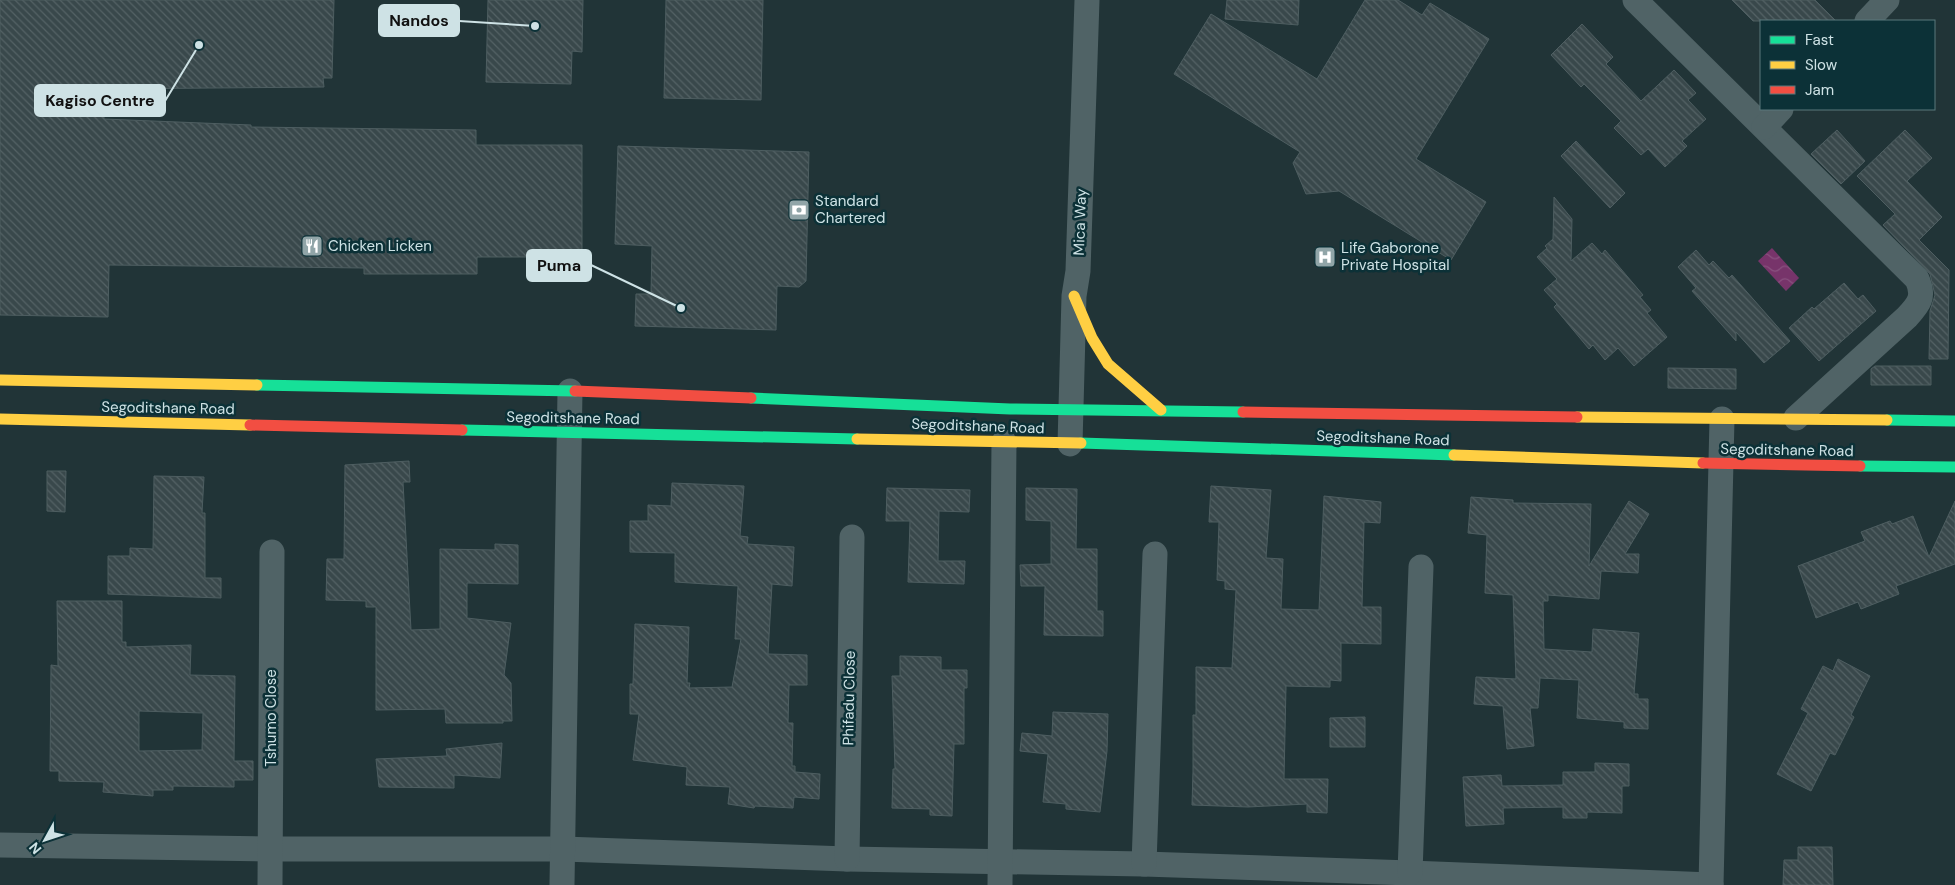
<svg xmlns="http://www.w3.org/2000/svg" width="1955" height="885" font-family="'DM Sans',sans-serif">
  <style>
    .water { fill: url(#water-waves) }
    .building { fill: url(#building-back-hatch); stroke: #4e5e61; fill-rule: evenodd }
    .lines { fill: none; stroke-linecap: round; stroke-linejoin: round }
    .street { stroke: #506366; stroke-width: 25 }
    .fast { stroke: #16e098; stroke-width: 11 }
    .slow { stroke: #ffcf43; stroke-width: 11 }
    .jam { stroke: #f24e42; stroke-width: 11 }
    .labels { text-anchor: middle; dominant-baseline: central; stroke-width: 5; stroke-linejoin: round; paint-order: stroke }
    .poi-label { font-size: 15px; fill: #cee2e5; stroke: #0c3137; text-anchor: start }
    .street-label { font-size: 15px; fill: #cee2e5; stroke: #0c3137 }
    .leader { fill: none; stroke: #cee2e5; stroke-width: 2 }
    .callout-dot { fill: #cee2e5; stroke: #0c3137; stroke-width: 2 }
    .callout { fill: #cee2e5; stroke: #cee2e5; stroke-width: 2 }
    .callout-label { font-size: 16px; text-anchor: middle; font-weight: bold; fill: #111 }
  </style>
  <defs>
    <pattern id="water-waves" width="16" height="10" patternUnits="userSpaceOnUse" patternTransform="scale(1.25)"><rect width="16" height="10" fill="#77346a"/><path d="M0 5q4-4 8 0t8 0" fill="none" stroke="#89517f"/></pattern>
    <pattern id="building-back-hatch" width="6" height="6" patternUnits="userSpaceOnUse" patternTransform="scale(1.25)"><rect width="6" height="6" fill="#39484b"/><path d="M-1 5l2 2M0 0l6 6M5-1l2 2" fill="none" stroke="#546265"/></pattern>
  </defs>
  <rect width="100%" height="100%" fill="#213437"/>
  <path class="water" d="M1772,248L1799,278L1786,291L1758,261Z"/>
  <g class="building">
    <path d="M0,0H334L332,78H323L324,87L104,89V119L251,125V127L476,130V145H582V257H477V274H364V268L109,265L108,317L0,315Z"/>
    <path d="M488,0H583L582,52L572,51L571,84L486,82Z"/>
    <path d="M666,0H763L761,100L664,98Z"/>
    <path d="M1227,0H1299L1298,25L1225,19Z"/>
    <path d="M1365,0H1398L1422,15L1430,3L1489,39L1416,159L1486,202L1451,260L1339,191L1306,194L1293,163L1300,152L1174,74L1211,14L1317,79Z"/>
    <path d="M1732,0H1815L1836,21H1753Z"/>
    <path d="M1582,24L1613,57L1606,64L1641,101L1674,70L1696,93L1688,100L1706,119L1682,141L1687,146L1665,167L1648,149L1641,155L1614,128L1621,121L1584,84L1581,87L1551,55Z"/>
    <path d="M1837,130L1865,161L1841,184L1811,154Z"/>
    <path d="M1905,130L1932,158L1907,181L1942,217L1919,240L1949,270L1948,359H1929L1930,311L1935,295L1930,274L1883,225L1895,214L1857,176Z"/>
    <path d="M1576,141L1625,193L1610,208L1561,156Z"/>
    <path d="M618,146L809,152L806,281L799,287L777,286L776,330L635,326L636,294H651L652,246L615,244Z"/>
    <path d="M1554,197L1572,219L1571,261L1592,243L1602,254L1605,250L1643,295L1640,297L1651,310L1647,313L1667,337L1634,366L1618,348L1605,360L1593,345L1589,349L1554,307L1557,304L1544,290L1557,279L1537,257L1547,248L1545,246L1553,239Z"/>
    <path d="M1696,250L1709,265L1713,261L1729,278L1732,275L1790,341L1764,363L1736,332V341L1692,291L1696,288L1678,267Z"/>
    <path d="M1844,283L1858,299L1863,295L1876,311L1819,361L1789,328L1812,307L1814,309Z"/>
    <path d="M1875,366H1931V385H1871V369Z"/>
    <path d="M1668,368L1736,369V389L1668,388Z"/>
    <path d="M409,461L410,482H403L411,630L440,629V549L495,550V544L518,545V584L467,583V618L511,623L504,675L511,683L512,721H503V723H446L445,709L376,710V607H366V601L326,600L327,559H344L345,465Z"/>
    <path d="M47,471H66L65,512L47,511Z"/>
    <path d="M154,476L204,477L202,513H205V578H221V598L108,594V556H130V548L153,549Z"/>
    <path d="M672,483L744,486L740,536L748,537L747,544L794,547L792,586L772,584L768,654L807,655V685H789L788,723H793L792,766H795V772L820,774L819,799L794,797L793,808L755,806L754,808L728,804L730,787L686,785L687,767L633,760L639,714H630V684H633L635,624L689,627L687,683H690L689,688L732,687L741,639H735L738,586L675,582V553L630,552V521H648V505L671,506Z"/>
    <path d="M1211,486L1271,490L1266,558L1283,559L1281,609L1319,610L1324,496L1381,502L1380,523L1364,522L1362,607H1381V644L1341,643V681L1330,680V687L1286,686L1284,779H1328L1327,813L1307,812V804L1248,807L1192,805L1193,771V715H1196V667L1232,668L1236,590L1225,589V581L1217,580L1219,522H1209Z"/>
    <path d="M887,488L970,490L969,512L939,511L938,561H965L964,584L908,582L910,521H886Z"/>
    <path d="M1026,488L1077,489L1076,549H1097V611H1103V636L1044,635L1045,586H1021L1020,565L1051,564V521L1026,520Z"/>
    <path d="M1471,497L1513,500V503L1591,504L1589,566L1629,501L1649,514L1625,554H1639L1638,573L1601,571L1599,599L1548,595V601H1543L1544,649L1592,652L1593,629L1639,633L1634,694H1638V699H1648V729L1624,728V722L1577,718L1579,680L1540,678L1538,708H1530L1534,746L1507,749L1503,706L1474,704L1476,677L1516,679L1513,595L1485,593L1487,535L1468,533Z"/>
    <path d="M1955,501V564L1896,586L1899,594L1861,609L1858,602L1816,618L1798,566L1865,541L1861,532L1890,521L1892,524L1913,516L1929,557Z"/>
    <path d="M57,601H122V642H126V647L191,645L190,675L235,676L234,761H253V780H234V787L173,786V790H153V796L103,792L104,782L59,781V771H50L51,665L58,666ZM139,711L203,713L202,750L139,751Z"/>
    <path d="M900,656L941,657V670H967V688H964V744H954L952,816L930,815V809L892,808L893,769H895L892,676H900Z"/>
    <path d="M1838,659L1870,676L1851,715L1854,717L1835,755L1830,753L1811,791L1777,774L1808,713L1801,709L1823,666L1833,671Z"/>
    <path d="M1053,712L1108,714L1107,751L1100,812L1066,809V804L1043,802L1048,754L1020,751L1022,733L1052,736Z"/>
    <path d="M1365,717V747H1330V718Z"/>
    <path d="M502,743L500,778L454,775V788L379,787L376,759L447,756L446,749Z"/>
    <path d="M1595,763L1629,764V786H1622V813L1587,812V818H1563V807L1503,808L1504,824L1466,826L1463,777L1501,775L1502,786L1563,785V772H1595Z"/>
    <path d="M1798,847H1832L1833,885H1783L1784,860H1798Z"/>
  </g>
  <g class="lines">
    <g class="street">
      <path d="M1635,0L1917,279C1925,297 1919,304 1907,317L1796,418"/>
      <path d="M1867,21L1887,0"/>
      <path d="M1764,127L1781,109"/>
      <path d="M1070,444L1074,296L1078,271L1087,0"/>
      <path d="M0,845L270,849H563L847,859L1144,864L1410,873L1711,885"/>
      <path d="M847,859L852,537"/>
      <path d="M1144,864L1155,554"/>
      <path d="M1410,873L1421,567"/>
      <path d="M270,885L272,552"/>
      <path d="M562,885L570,391"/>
      <path d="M1000,885L1004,442"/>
      <path d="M1711,885L1722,419"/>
    </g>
    <g class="fast">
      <path d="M257,385L575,391"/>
      <path d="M751,398L1010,409L1243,412"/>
      <path d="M1887,420L1955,421"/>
      <path d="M462,430L857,439"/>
      <path d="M1081,443L1454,455"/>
      <path d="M1860,466L1955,467"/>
    </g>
    <g class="slow">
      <path d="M1074,296L1092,338L1108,364L1161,410"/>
      <path d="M0,380L257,385"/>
      <path d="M1577,417L1887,420"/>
      <path d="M0,419L250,425"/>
      <path d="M857,439L1081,443"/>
      <path d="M1454,455L1703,463"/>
    </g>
    <g class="jam">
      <path d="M575,391L751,398"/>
      <path d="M1243,412L1577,417"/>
      <path d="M250,425L462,430"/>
      <path d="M1703,463L1860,466"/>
    </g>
  </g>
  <defs>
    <g id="bank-square" transform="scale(1.125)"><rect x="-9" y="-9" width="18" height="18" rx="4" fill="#91a5a8" stroke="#0c3137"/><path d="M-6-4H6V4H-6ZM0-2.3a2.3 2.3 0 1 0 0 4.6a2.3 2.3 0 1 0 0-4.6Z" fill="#fff"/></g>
    <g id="restaurant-square" transform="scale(1.125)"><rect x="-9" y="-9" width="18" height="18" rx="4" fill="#91a5a8" stroke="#0c3137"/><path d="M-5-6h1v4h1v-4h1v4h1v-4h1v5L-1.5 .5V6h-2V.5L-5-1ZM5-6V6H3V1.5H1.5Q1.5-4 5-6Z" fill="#fff"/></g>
    <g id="hospital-square" transform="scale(1.125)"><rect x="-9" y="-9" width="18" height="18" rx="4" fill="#91a5a8" stroke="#0c3137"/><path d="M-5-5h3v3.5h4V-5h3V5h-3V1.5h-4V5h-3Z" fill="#fff"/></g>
  </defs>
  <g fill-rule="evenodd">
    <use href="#bank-square" x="799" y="210"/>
    <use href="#restaurant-square" x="312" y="246"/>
    <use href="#hospital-square" x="1325" y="257"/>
  </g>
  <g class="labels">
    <g class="poi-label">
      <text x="815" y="201">Standard<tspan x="815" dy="17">Chartered</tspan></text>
      <text x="328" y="246">Chicken Licken</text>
      <text x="1341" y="248">Life Gaborone<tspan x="1341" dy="17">Private Hospital</tspan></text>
    </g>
    <g class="street-label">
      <text transform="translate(1080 222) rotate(-88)">Mica Way</text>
      <text transform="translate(168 408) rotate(1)">Segoditshane Road</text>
      <text transform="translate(573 418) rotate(1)">Segoditshane Road</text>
      <text transform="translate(978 426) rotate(2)">Segoditshane Road</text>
      <text transform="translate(1383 438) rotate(2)">Segoditshane Road</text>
      <text transform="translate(1787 450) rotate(1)">Segoditshane Road</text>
      <text transform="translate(849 698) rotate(-89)">Phifadu Close</text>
      <text transform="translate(271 718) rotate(-90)">Tshumo Close</text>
    </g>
  </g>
  <path class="leader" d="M535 26L459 21M199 45L165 101M681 308L591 265"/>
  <g class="callout-dot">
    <circle cx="535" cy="26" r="5"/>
    <circle cx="199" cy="45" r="5"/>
    <circle cx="681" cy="308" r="5"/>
  </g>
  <g class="callout">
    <rect x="379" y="5" width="80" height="31" rx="5"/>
    <rect x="35" y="85" width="130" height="31" rx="5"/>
    <rect x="527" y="250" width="64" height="31" rx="5"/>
  </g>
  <g class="callout-label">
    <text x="419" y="26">Nandos</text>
    <text x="100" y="106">Kagiso Centre</text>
    <text x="559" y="271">Puma</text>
  </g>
  <rect x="1760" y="20" width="175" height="90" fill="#0c3137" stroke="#5a787d"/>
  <rect x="1770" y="36" width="25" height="8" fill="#16e098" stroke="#5a787d"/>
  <text x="1805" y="45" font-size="15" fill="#cee2e5">Fast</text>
  <rect x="1770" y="61" width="25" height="8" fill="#ffcf43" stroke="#5a787d"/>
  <text x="1805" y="70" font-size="15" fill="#cee2e5">Slow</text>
  <rect x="1770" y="86" width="25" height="8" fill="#f24e42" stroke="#5a787d"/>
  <text x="1805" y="95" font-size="15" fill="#cee2e5">Jam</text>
  <g transform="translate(45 840) rotate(230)" stroke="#0c3137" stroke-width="4" paint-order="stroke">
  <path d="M0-4L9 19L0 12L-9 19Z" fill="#cee2e5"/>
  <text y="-8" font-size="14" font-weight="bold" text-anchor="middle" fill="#cee2e5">N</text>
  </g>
</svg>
